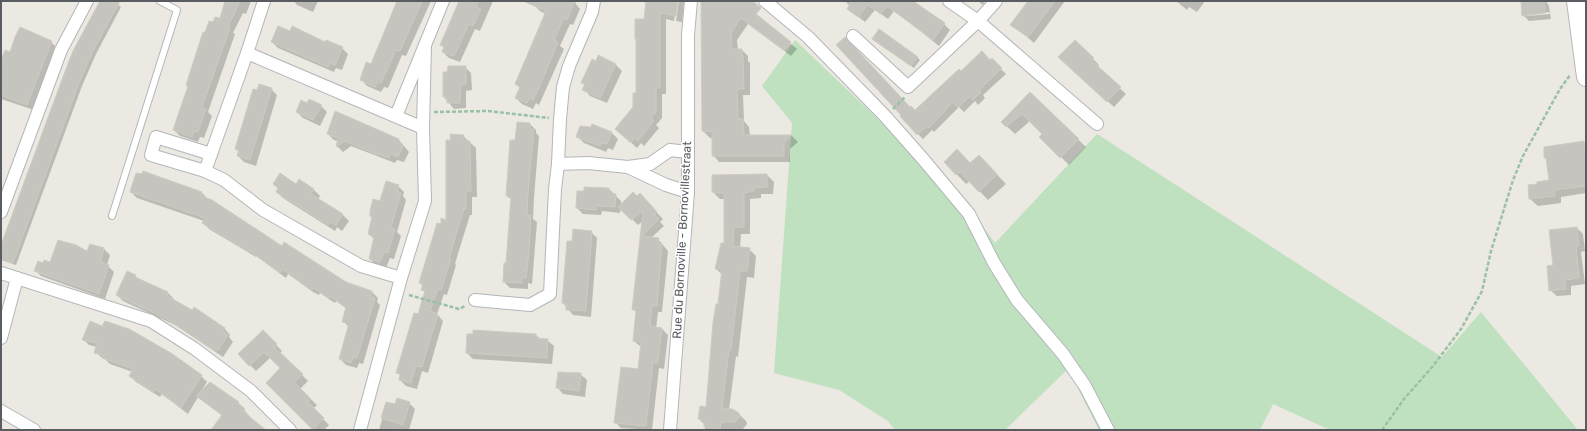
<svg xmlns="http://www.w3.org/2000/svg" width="1587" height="431" font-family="Rubik,sans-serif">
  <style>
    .green { fill: #bfe1bf }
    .shadow { fill: #0003; fill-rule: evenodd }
    .building { fill: #c6c4be; stroke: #cfcbc0 }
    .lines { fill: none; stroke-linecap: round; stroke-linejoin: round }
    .lane-casing { stroke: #b3b6ba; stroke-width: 8 }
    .street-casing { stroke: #b3b6ba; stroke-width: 14 }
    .secondary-casing { stroke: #b4b7bc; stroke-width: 20 }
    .path { stroke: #99c1a5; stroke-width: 2.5; stroke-dasharray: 4 2; stroke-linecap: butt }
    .lane { stroke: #fff; stroke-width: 6 }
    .street { stroke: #fff; stroke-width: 12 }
    .secondary { stroke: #fff; stroke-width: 18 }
    .labels { text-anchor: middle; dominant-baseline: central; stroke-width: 3; stroke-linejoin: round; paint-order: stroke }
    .street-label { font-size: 12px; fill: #595c60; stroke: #fff }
  </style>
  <rect width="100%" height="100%" fill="#ebe9e1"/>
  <path class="green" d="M795,40L899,139L970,209L995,243L1097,134L1442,357L1481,312L1578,430H1330L1273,404L1260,430H1099L1068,369L1005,430H895L888,421L839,390L774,373L792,123L762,86Z"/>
  <g class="shadow">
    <path d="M101,1H113L121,7L96,54L82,86L16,265L1,260V250Z"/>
    <path d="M226,1H251L246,14L243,13L233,33L235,34L208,112L212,116L204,138L200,137L198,142L180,136L174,130L214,23L221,19Z"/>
    <path d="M294,1H318L313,12L297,5Z"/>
    <path d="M398,1H431L406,56L402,55L388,88L384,87L381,92L367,86L361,79L371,65Z"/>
    <path d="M460,1H493L480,31L475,29L460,62L449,58L443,52L444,48L441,45Z"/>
    <path d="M535,1H575L576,4L580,9L573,25L570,24L560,46L564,49L539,105L536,103L533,109L522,104L516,98L520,88L516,84L546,14L540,11L534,5Z"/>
    <path d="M646,1H677L674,21L666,19V94H662V118L656,125L659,128L644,146L641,143L637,148L623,135L634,107L637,94Z"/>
    <path d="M679,1H684L682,22L676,21Z"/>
    <path d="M702,1H739L797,49L791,56L748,24L737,40L738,50H742L748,56V61L750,63V95H743L744,121L749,127L750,136H792L798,142L790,149V162H719L713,155V138H710L703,131Z"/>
    <path d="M845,1H893L898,6L888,19L875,10L865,22L848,9L850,6Z"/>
    <path d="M907,1H912L944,24L950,30L939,46L898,13Z"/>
    <path d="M978,1H985L983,5Z"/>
    <path d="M1029,1H1065L1034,43L1012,24Z"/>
    <path d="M1176,1H1205L1197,12L1189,7L1187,10Z"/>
    <path d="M1522,1H1546L1549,6L1551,19L1529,21L1523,15ZM1550,12V14L1527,16V14Z"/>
    <path d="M290,32L342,48L348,54L342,70L336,68L334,72L278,48L272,42Z"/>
    <path d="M1075,41L1099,65L1097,67L1126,94L1114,107L1066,63Z"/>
    <path d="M51,42L57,48L34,110L1,99V72L10,54Z"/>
    <path d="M876,42L917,57L920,60L914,68Z"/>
    <path d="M599,57L616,65L622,71L607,103L590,96L584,89L585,86L582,82Z"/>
    <path d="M992,60L1006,74L983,95L985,98L978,105L975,101L964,112L959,107L934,132L932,130L923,139L901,117L910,108L915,111L962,73Z"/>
    <path d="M465,67L471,73L472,90L466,91V108L454,109L444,97L448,73Z"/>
    <path d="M271,89L277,95L256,166L244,162L238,156L239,152L236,149Z"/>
    <path d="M1030,94L1086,147L1069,165L1041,137L1044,134L1030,121L1015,134L1002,122Z"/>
    <path d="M307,104L321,106L327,112L320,126L303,118L297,112Z"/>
    <path d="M530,124L536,130V133L539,136L534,198L533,219L537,222L532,284L528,283V289L510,288L504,282L507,264L512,200L507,196L516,141Z"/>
    <path d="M592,125L612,133L618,139L613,150L608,148L606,152L584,143L578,137L592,128Z"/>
    <path d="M328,134L399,140L409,152L404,162L397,160L395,163L351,146L343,152L337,146L338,141L334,140Z"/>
    <path d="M463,136L476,148L477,197H472V215H470L460,247L455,264L456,265L447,295L444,294L437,314L443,321L428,373L422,371L417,389L406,386L400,380L401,376L397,372L426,293L422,290L423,286L420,283L442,225L448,221L452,141Z"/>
    <path d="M1583,143L1586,145V193L1561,197V203L1538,206L1530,199L1538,184L1550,181L1548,160L1545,158Z"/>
    <path d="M945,162L988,165L1006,184L988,200L970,181L966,184Z"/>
    <path d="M767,175L774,182L773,194H761V198L750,199V234H741L740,248L749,249L756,256L754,278L747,277L738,357L736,356L729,410L739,414L746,421L747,424L743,429L705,430V425L699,419L706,408L723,275L716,269L725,244V199H720L713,192Z"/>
    <path d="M299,181L314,190L320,196L318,199L343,215L349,221L342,231L337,227L335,231L283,198L277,192L279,189L274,184L297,185Z"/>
    <path d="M398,186L404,192L403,196L406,200L397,232L401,236L394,259L390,258L386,268L376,265L370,259L374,239L369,234L373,218L381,202Z"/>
    <path d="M609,189L621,201V205L640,195L663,219L660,222L664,226L651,238L658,239L668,251L662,312H658L656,328L662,329L668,335L664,369L659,368L652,430L621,428L615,422L639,370L641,347L634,341L637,313L633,309L643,221L638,225L621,208L620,213L602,211L601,215L583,214L577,208Z"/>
    <path d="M131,192L202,193L208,199L282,247L346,283L372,292L378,298L377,302L380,305L363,364L359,363L357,368L346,365L340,359L349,327L343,321L347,309L336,301L335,303L320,293L319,295L313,292L288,274L286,278L256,256V257L209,229L203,222L204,221L137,198Z"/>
    <path d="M1577,228L1583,234L1585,251L1581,252L1585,284L1571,286V295L1557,296L1550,290L1554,266Z"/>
    <path d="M591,232L597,238L591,317L573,315L563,303L573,242Z"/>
    <path d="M104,249L110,255L107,265L114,272L105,299L41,276L35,270L44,264Z"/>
    <path d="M135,276L140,280L168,293L174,299L173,301L224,328L230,335L229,337L233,342L223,357L175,325L123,301L117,295Z"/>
    <path d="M91,322L201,376L207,382L202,390L238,403L262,430H212L223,416L198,397L188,414L162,394L160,397L136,382L130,376L133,372L110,364L105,359L102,358L96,352L97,347L89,345L83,339Z"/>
    <path d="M263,332L282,351L280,353L308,381L300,389L317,405L313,409L329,425L324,430H314L267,383L281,368L271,357L256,371L239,354Z"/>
    <path d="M536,335L541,340H547L554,346L552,364L473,359L467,353Z"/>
    <path d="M580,374L587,380L585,397L563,394L557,387Z"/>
    <path d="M387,403L396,405L409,403L415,409L409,430H379Z"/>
  </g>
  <g class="building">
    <path d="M100,1H120L93,51L79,83L13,263L1,259V246L4,237L63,77L73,51Z"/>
    <path d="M225,1H240L228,27L230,28L202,107L206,109L198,132L194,131L192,137L173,130L188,86L186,85L203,32H205L209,21L213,22L215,17L220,18Z"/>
    <path d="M397,1H422L400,51L396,50L381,83L378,82L375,87L360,80L366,62L371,64Z"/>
    <path d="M459,1H478L476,7L481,9L473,26L469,24L454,56L442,52L444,47L440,45Z"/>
    <path d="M523,1H575L567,20L564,18L554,40L558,42L539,88L533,100L529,98L527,103L515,98L520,87L515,84L546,11Z"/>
    <path d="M646,1H678L676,16L660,13V88H656V112L651,118L654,121L638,141L634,138L631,143L615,129L633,107V93H636V39H635V19H644Z"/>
    <path d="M701,1H753L761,8L756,14L791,42L784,50L741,18L731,33L732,49H742V55H743L744,89H737L738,119H743L744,135H792L784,142V156H712V132L702,131Z"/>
    <path d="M852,1H913L945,23L933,40L887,6L881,14L868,5L858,17L847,9Z"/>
    <path d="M1028,1H1055L1028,37L1010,25Z"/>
    <path d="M1521,1H1544L1545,13L1522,16Z"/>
    <path d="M278,26L290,31L292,26L325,42L326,40L343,47L335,65L330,63L328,67L271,42Z"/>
    <path d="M20,27L52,41L27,105L1,95V60L5,50L10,52L15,37Z"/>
    <path d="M879,29L918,57L911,66L872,39Z"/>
    <path d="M845,37L910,107L911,106L915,110L959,69L961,71L982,51L990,60L992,58L1002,68L979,90L981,92L973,100L969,97L958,108L953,102L929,128L927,126L917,135L900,116L901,115L836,45Z"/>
    <path d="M1075,40L1094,58L1091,60L1121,87L1107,102L1058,57Z"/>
    <path d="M598,55L616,64L600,98L582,90L585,84L581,83L592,59L596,61Z"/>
    <path d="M448,66H466V84L461,85L460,103H447V97H443V72H447Z"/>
    <path d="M259,84L272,88L250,160L237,156L239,150L235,149L253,89L257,90Z"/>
    <path d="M1030,92L1079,139L1060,158L1039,137L1042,134L1022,114L1006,127L1001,122Z"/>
    <path d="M309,99L322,105L313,120L296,112L301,100L307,103Z"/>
    <path d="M335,111L399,139L398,142L403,145L398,157L391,154L389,158L379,154L378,155L345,141L336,147L338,138L327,134Z"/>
    <path d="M517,122L530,123V129H534L528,192L527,215H531L529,252L526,278H522V283L503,282L504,263H506L511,196H506L510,140H515Z"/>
    <path d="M592,124L612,132L607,144L602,143L600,146L576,137L580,126L591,127Z"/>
    <path d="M450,134L464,135V141H470L471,191H466V209H464L454,241L449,259H451L441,290L438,289L430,311L438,314L422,367L416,366L411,383L399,380L400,374L396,373L414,313L418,314L425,291L421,290L423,284L419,283L437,223L441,224V218L446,220V140H451Z"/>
    <path d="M1584,141L1586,160V186L1554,190L1555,196L1529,199L1528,185L1537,184V182L1549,180L1546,158H1544V147Z"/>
    <path d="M957,149L970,163L979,155L997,174L979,192L960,172L956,175L944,162Z"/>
    <path d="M143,171L202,192L201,196L212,200L282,246L284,242L346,282L372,291L371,297L375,298L357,358L353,357L351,363L339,359L349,323L342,322L346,307L330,296L329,298L314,288L312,290L306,286L282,269L280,273L250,251L249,252L202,223L205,218L130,192L136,173L142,174Z"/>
    <path d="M280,173L296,184L299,179L314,189L311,194L343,214L336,225L330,222L328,225L276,192L278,188L273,184Z"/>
    <path d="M767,174V187L754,188V191L744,193V227H734L733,246L750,248L747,271H740L731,350H729L722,408L732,409L739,413L740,417L735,422H721L720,429L704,427V420L698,419L700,406L706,407L713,323L716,304H718L722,269H715L721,243H724V193L712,192V175Z"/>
    <path d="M386,181L399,185L397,191L401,193L391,227L395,229L388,253L384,252L380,262L369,259L374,237L368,234L372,217L370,216V211L373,199L380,201Z"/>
    <path d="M584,187L609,188V193L616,194L615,207L596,206V210L576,208L577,191H584Z"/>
    <path d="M633,192L637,196L640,193L657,212L655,215L659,219L642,236L659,238L658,244H662L657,306H652L650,326L662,328L658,363L653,362L646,426L614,423L621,367L638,369L641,342L633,341L636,310H632L643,211L631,220L618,207Z"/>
    <path d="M1577,227L1579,246H1576L1579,278L1565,280L1566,289L1549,291L1547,266L1553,265L1549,230Z"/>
    <path d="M573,229L592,231L586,311L566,310V304L562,303L567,241H572Z"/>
    <path d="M58,240L76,245L87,251L90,244L104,248L101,260L102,261V263L109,265L99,294L34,271L38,261L43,263L44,260L50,262Z"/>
    <path d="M127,271L136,275L135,277L168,292L167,296L192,310L194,307L225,328L223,331L228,335L218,350H214L167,319L116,295Z"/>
    <path d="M90,321L102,326L105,321L129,329L171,353L202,375L181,408L155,389L153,392L129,376L133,369L102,358L103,355L94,353L97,343L82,340Z"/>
    <path d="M263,330L277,344L274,347L303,374L294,382L311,399L308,402L324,418L313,430L266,383L280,368L264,352L249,366L238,354Z"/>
    <path d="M473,330L536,334V338L548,339L547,358L466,353L467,334H473Z"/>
    <path d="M558,372L581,373L579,391L556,388Z"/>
    <path d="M210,382L239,402L238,403L245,409L244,411L251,418L266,430H211L222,415L196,396Z"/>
    <path d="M397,398L410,402L403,425L381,418L386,402L395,404Z"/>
  </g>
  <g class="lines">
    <g class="lane-casing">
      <path id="lane" d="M112,216L177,10L160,1"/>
    </g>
    <g class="street-casing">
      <g id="street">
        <path d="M264,1L247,53L205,171L224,180L263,210L361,266L401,278"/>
        <path d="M594,1L592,12L569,66L563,87L560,119L558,164L588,163L628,167"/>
        <path d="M765,1L808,37L885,116L923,159L969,214L994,263L1017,300L1063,354L1085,386L1108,430"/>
        <path d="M949,1L978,21L1097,124"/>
        <path d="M853,36L908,87L978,21L996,1"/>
        <path d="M247,53L423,128"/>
        <path d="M396,116L443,1"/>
        <path d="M205,171L151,155L156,137L211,154"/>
        <path d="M688,192L666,185L628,167L650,164L670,150L688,152"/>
        <path d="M1,212L61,50L87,1"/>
        <path d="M1,273L151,321L195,349L251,391L290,430"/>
        <path d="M475,300L530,305L550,294L555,189L558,164"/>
        <path d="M1,338L17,278"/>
        <path d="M1,411L34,430"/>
        <path d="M360,430L401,278L425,201L423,128L425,45"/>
        <path d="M670,430L688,192V35L691,1"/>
      </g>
    </g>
    <g class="secondary-casing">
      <path id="secondary" d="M1576,1L1586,77"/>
    </g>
    <g class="path">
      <path d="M893,109L905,97"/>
      <path d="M434,112L488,111L549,118"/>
      <path d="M409,295L459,309L465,306"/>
      <path d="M1382,430L1404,399L1433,366L1461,329L1482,291L1491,251L1513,180L1523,156L1560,89L1570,75"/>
    </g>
    <use href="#lane" class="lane"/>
    <use href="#street" class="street"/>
    <use href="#secondary" class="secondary"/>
  </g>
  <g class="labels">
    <g class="street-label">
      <text transform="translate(682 240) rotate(-87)">Rue du Bornoville - Bornovillestraat</text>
    </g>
  </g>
  <rect width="1587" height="431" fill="none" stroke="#595c60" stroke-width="4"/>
</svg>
